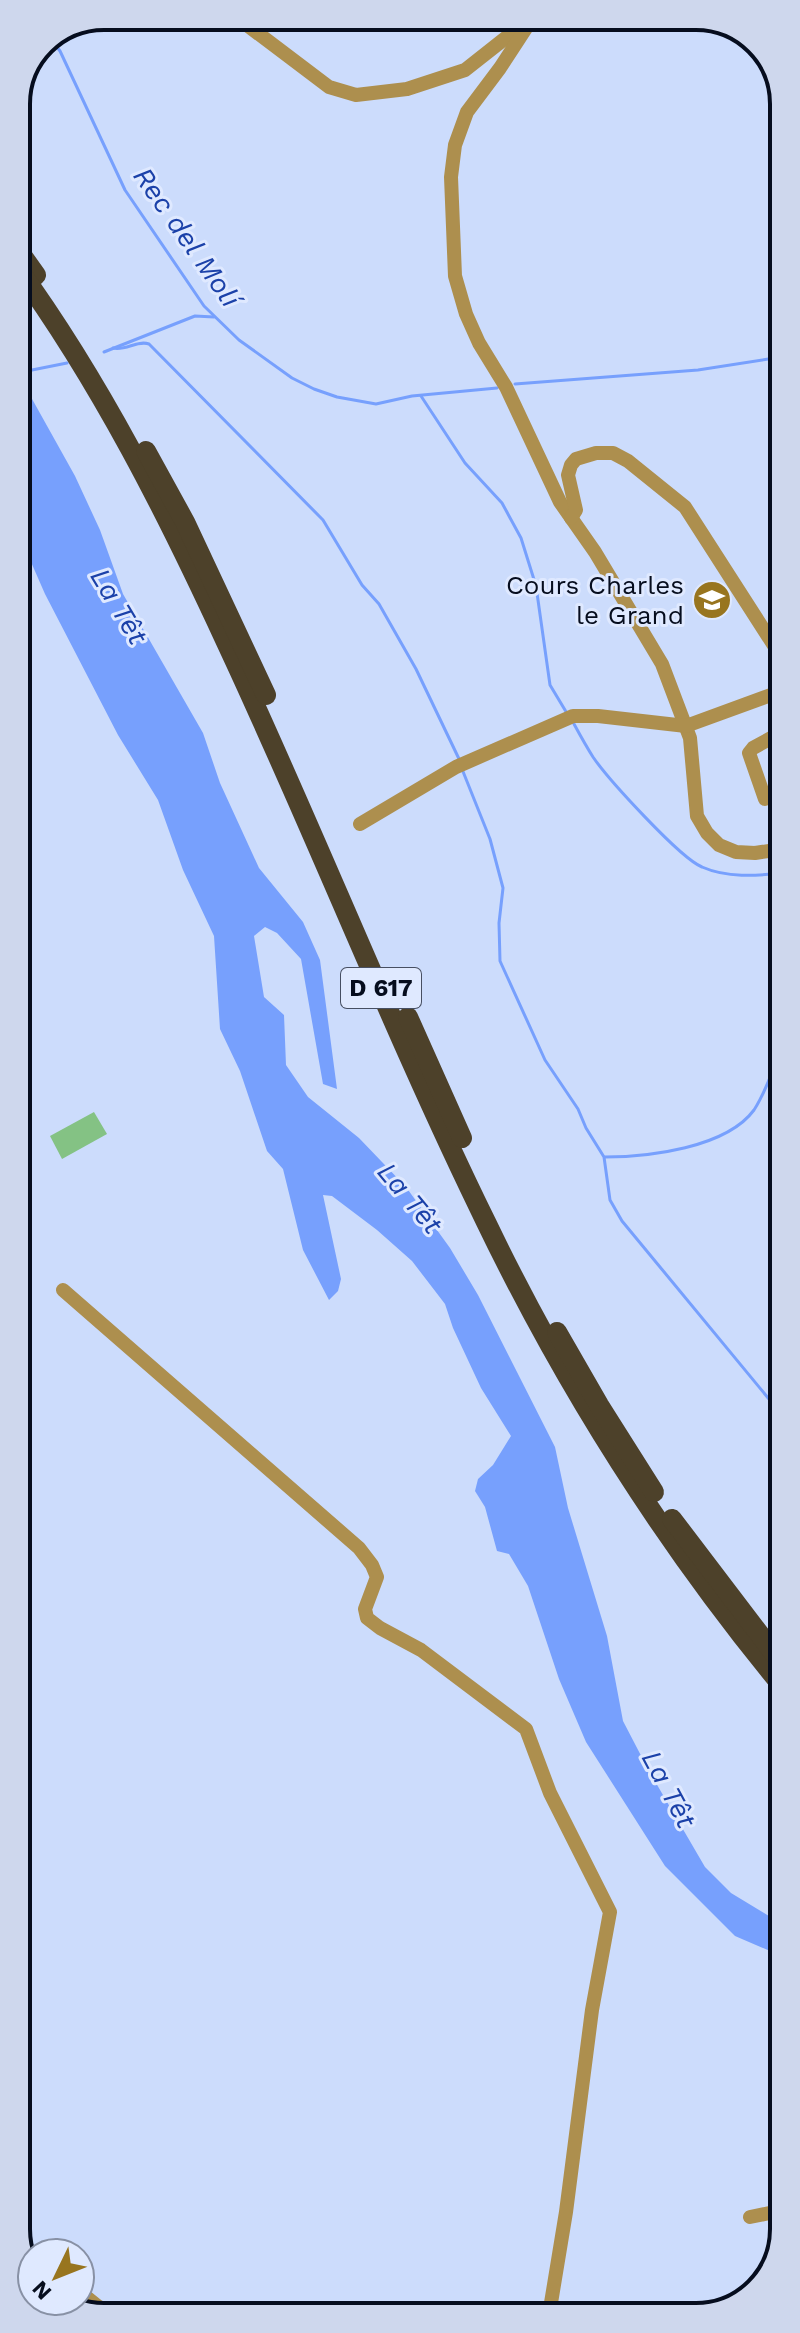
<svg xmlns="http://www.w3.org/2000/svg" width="800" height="2333" font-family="'Work Sans',sans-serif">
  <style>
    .green { fill: #84c284 }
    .water { fill: #77a0fd }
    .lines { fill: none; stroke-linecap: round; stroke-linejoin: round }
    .stream { stroke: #77a0fd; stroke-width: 3 }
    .minor { stroke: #ad8f4e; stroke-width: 14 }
    .highway { stroke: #4d412a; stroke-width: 20 }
    .labels { text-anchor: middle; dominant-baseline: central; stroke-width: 6; stroke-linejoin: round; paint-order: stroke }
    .shield { fill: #dfe9ff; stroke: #474f62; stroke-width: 2 }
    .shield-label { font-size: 24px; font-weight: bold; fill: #060d1e }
    .poi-label { font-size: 26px; fill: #060d1e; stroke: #dfe9ff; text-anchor: end }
    .water-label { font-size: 28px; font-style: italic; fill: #1b41a9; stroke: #dfe9ff }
    .rim { fill: none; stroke: #060d1e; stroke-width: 4 }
  </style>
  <rect width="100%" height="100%" fill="#ccdcfc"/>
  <path class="green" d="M94,1112L107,1134L62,1159L50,1136Z"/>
  <path class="water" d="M17,372L75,476L100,530L123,594L203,733L220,783L259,868L303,922L320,960L337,1089L323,1084L301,959L277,933L265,927L254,936L264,997L284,1015L286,1065L308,1097L359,1138L406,1187L450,1248L478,1295L555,1447L568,1508L607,1636L623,1721L649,1771L705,1867L731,1893L777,1921L784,1919V1957L735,1936L665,1866L586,1742L559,1679L528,1586L509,1554L497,1551L485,1507L475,1491L478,1479L493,1465L511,1436L481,1388L453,1328L445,1304L412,1261L377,1230L332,1196L323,1195L341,1279L338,1291L329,1300L303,1250L283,1169L267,1151L240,1071L220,1029L214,936L183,870L158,800L118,735L45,594L17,530Z"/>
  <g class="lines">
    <g class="stream">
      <path d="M50,38L60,51L125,190L204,306L239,340L292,378L314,389L337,397L376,404L412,396L497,388"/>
      <path d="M113,348C126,351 137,340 149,344L323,520L362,585L379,604L416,669L460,761"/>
      <path d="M104,352L195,316L214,317"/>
      <path d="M17,373L67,363"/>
      <path d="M515,384L698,370L781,357"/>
      <path d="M421,396L465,463L502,503L521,538L536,586L550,685L568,715"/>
      <path d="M574,724C580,735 586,746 593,757C608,779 680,858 702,867C727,878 756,876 782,873"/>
      <path d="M462,769L490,839L503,888L499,923L500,961L545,1060L578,1109L586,1128L604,1157L610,1200L622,1221L783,1416"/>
      <path d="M605,1157C648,1157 726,1148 754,1110C766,1092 773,1068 782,1049"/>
    </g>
    <g class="minor">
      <path d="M235,16L329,87L356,95L407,89L465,70L522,25"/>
      <path d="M534,16L500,68L467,112L455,145L451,177L455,276L466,314L479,343L506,387L560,502L595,552L662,664L690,738L697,816L707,833L719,845L736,852L755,853L782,849"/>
      <path d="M571,518L576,510L568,475L571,465L576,459L596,453H613L628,461L685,507L782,658"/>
      <path d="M765,799L749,753L753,748L782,732"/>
      <path d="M360,824L456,767L573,716H598L686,726L782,691"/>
      <path d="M63,1290L359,1548L372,1565L377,1577L365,1609L367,1618L380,1628L421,1650L526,1729L550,1793L610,1912L592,2010L566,2212L549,2315"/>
      <path d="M750,2217L784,2210"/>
      <path d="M19,2243L32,2253"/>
      <path d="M80,2292L111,2317"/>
    </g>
    <g class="highway">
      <path d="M16,247L36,275"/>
      <path d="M16,266C101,383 166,512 226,642C316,834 393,1032 486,1222C567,1390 665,1544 783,1687"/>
      <path d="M146,451L185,522L266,695"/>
      <path d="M408,1017L462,1138"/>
      <path d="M557,1332L599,1405L654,1492"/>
      <path d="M672,1519L783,1665"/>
    </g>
  </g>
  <defs>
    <g id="school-disc" transform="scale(2)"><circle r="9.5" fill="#98751f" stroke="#dfe9ff"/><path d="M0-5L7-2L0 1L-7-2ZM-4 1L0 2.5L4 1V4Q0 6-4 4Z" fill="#fff"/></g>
  </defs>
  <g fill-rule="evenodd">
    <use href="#school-disc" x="712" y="600"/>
  </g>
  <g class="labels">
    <rect class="shield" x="341" y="968" width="80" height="40" rx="6"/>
    <g class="shield-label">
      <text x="381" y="988">D 617</text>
    </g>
    <g class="poi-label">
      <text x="684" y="585">Cours Charles<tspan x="684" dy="30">le Grand</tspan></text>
    </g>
    <g class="water-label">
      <text transform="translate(187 237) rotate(55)">Rec del Molí</text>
      <text transform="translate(119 606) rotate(59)">La Têt</text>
      <text transform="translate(410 1198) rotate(50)">La Têt</text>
      <text transform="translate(669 1789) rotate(62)">La Têt</text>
    </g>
  </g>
  <path d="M0 0H800V2333H0ZM104 30H696A74 74 0 0 1 770 104V2229A74 74 0 0 1 696 2303H104A74 74 0 0 1 30 2229V104A74 74 0 0 1 104 30Z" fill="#ced7ed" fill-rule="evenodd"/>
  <path class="rim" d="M104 30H696A74 74 0 0 1 770 104V2229A74 74 0 0 1 696 2303H104A74 74 0 0 1 30 2229V104A74 74 0 0 1 104 30Z"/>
  <g transform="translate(56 2277) rotate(227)"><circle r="38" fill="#dfe9ff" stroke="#8891a5" stroke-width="2"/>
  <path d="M0-6L14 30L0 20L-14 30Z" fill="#98751f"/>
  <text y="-12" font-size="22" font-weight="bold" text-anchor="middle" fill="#060d1e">N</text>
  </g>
</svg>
